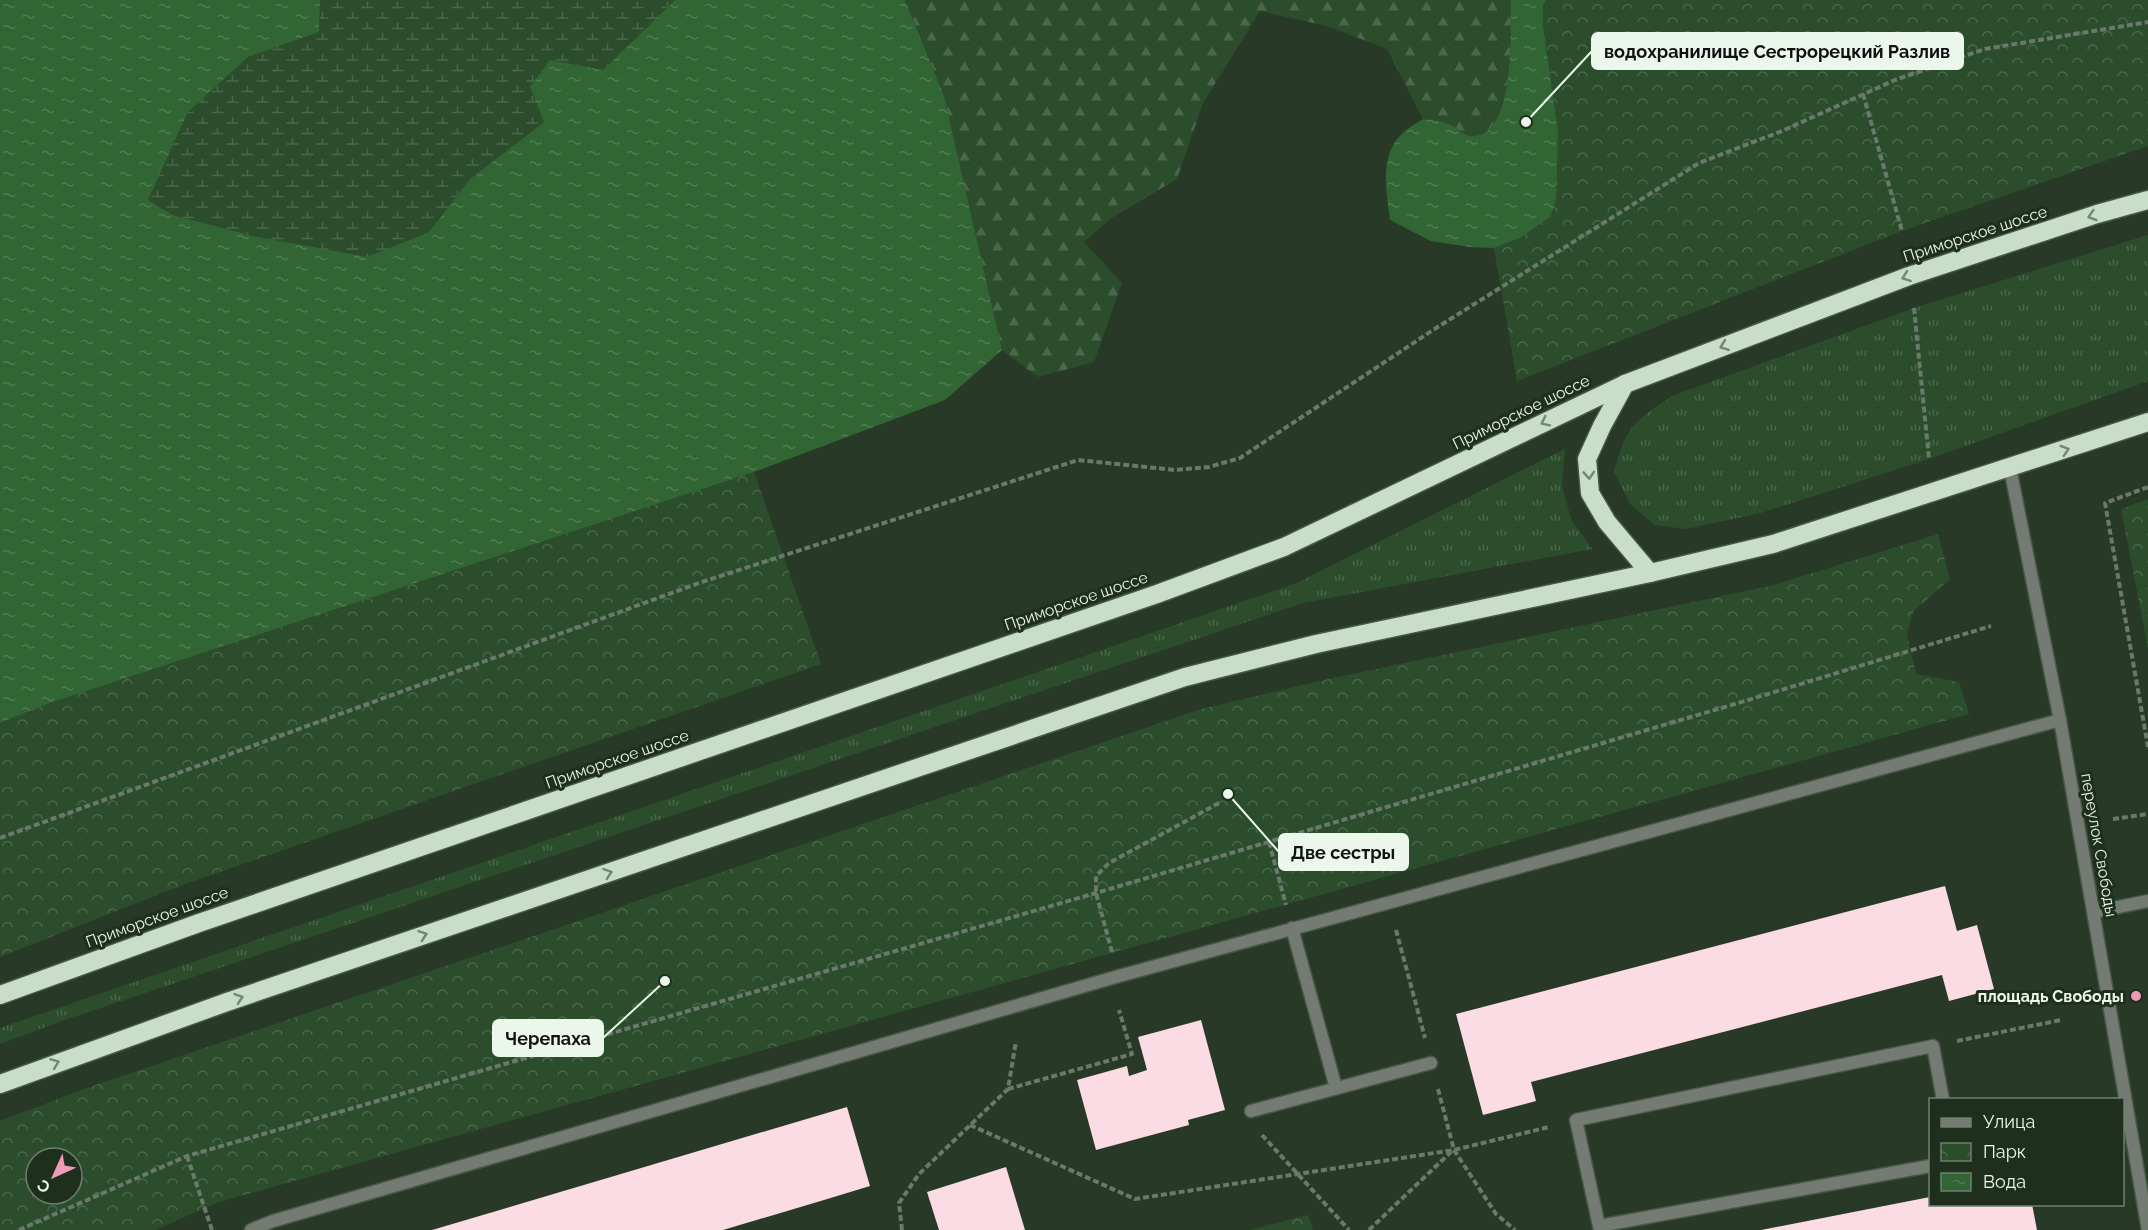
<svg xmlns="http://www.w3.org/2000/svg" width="2148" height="1230" font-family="Raleway,sans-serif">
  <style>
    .grass { fill: url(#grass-tufts) }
    .forest { fill: url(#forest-firs) }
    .wetland { fill: url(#wetland-marsh) }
    .park { fill: url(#park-crowns); fill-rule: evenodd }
    .water { fill: url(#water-ripples) }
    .building { fill: #fbdbe4 }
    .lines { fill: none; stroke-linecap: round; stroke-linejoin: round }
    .lane-casing { stroke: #475747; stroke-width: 15 }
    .street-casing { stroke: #475747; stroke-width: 15 }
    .highway-casing { stroke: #475747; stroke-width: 21 }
    .path { stroke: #6a796a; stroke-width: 4; stroke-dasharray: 6 3; stroke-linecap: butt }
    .lane { stroke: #737b72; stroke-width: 12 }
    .street { stroke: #737b72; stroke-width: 12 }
    .highway { stroke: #c8dec8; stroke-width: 18 }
    .oneway { stroke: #738673 }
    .poi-dot { fill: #f09ab6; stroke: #1e2f1e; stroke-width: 2 }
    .labels { text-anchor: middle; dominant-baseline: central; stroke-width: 6; stroke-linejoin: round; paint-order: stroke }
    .street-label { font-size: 16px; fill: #ecf7ec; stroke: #1e2f1e }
    .poi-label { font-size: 16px; font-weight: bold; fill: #ecf7ec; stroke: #1e2f1e; text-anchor: end }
    .leader { fill: none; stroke: #ecf7ec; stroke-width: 2 }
    .callout-dot { fill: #ecf7ec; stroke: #1e2f1e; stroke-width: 2 }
    .callout { fill: #ecf7ec; stroke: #ecf7ec; stroke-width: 2 }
    .callout-label { font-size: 18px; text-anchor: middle; font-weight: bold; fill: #111 }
  </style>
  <defs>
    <pattern id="grass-tufts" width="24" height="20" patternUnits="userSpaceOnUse" patternTransform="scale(1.5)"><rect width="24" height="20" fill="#2b4d2c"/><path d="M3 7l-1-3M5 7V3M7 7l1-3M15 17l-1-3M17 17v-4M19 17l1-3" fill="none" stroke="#4a674b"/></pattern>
    <pattern id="forest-firs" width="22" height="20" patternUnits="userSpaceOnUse" patternTransform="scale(1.5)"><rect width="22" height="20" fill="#2b4d2c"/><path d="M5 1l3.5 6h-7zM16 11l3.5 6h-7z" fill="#4a674b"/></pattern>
    <pattern id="wetland-marsh" width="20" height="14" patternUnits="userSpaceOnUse" patternTransform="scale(1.5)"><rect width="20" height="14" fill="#2b4d2c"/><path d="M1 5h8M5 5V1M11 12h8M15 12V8" fill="none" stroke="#4a674b"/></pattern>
    <pattern id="park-crowns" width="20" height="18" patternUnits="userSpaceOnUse" patternTransform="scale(1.5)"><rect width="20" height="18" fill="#2b4d2c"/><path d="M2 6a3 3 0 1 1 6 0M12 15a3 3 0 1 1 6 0" fill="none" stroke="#4a674b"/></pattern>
    <pattern id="water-ripples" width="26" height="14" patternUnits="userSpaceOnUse" patternTransform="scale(1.5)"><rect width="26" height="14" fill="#326534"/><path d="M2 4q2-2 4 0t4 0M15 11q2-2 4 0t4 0" fill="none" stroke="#507c52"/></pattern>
  </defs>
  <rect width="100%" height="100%" fill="#283928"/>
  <g class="grass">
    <path d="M2148,235V381L1929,459L1761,513L1686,529L1655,525L1630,504L1614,472C1626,426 1634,422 1672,396L1914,308Z"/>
    <path d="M1565,449L1562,486L1571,519L1592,549L1303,603L59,1022L0,1044V1028L1297,583Z"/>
  </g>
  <path class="forest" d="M905,0H1511C1510,30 1516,132 1475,136C1463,137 1460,129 1451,125C1443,121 1431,120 1423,119L1387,49L1327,26L1260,11L1203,103L1177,179L1110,219L1084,242L1122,283L1094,362L1038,377L1002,350L944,96Z"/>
  <path class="wetland" d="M320,0H675L603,70L530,87L544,122L470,179L429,232L367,258L253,236L173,215L148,200L188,112L248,57L319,32Z"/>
  <g class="park">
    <path d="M1546,0H2148V146L1902,231L1517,381L1494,248L1520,238L1543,26V6Z"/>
    <path d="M754,472L821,664L185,884L0,957V723L50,703Z"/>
    <path d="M2148,499V648L2121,509Z"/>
    <path d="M1938,534L1950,579L1913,612L1907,635L1916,674L1959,682L1969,714L219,1202L155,1230H0V1121L84,1089L1201,709L1329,679L1774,585ZM36,1158H72V1194H36Z"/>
    <path d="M1308,1215L1313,1230H1250Z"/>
  </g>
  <g class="water">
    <path d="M0,0H320L319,32L248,57L188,112L148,200L173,215L253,236L367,257L429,232L470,179L544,122L530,87L550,60L603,70L675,0H905L944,96L1002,350L945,400L754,472L50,703L0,723Z"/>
    <path d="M1511,0H1546L1543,6V26L1558,133L1556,198L1551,216L1520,238L1494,248L1470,247L1431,241L1390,220C1386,191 1379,153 1404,132C1409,127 1417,123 1423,119C1431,120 1443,121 1451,125C1460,129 1463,137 1475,136C1516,132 1510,30 1511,0Z"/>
  </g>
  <g class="building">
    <path d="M1945,886L1957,931L1977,925L1994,989L1949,1001L1942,975L1531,1082L1536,1101L1483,1115L1456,1014Z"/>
    <path d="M1201,1020L1225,1110L1188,1120L1189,1125L1096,1150L1077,1080L1127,1066L1129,1076L1147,1070L1138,1037Z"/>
    <path d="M847,1107L870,1186L824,1200L723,1230H432Z"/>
    <path d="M1006,1167L1025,1230H939L927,1192Z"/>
    <path d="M1930,1197V1204H2032L2037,1230H1761Z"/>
  </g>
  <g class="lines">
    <g class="lane-casing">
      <g id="lane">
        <path d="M2094,912L2148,901"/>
        <path d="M1292,928L1336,1088"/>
        <path d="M1251,1111L1431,1063"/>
        <path d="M1930,1166L1599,1226L1576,1120L1933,1046L1943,1100"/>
      </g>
    </g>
    <g class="street-casing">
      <g id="street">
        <path d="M2010,468L2060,720L2148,1230"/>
        <path d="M251,1230L273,1221L1119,976L2060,720"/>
      </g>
    </g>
    <g class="highway-casing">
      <g id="highway">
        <path d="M1625,384L1602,426L1587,459L1590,493L1607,522L1650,573"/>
        <path d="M0,995L199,923L1157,594L1284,547L1625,384L1909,276L2097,214L2148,200"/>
        <path d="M0,1084L227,1002L1185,677L1316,644L1650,573L1773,544L2148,422"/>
      </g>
    </g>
    <g class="path">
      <path d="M1863,94L1902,231"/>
      <path d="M1914,308L1929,459"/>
      <path d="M2148,487L2105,503L2148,747"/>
      <path d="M2113,819L2148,814"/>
      <path d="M0,838L702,582L1078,460L1175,470L1209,467L1240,458L1433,330L1699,163L1782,131L1895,80L1985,49L2148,22"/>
      <path d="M1269,842L1286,905"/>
      <path d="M1396,930L1425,1038"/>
      <path d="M1112,952L1096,893V876L1109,863L1219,803"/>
      <path d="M1957,1041L2061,1020"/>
      <path d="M1008,1089L1132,1054L1119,1010"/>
      <path d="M1438,1089L1454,1150L1496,1214L1515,1230"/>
      <path d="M970,1125L1135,1199L1454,1150L1549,1127"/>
      <path d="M1262,1135L1349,1230"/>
      <path d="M187,1156L212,1230"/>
      <path d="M19,1230L187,1156L1096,893L1745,701L1991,626"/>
      <path d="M902,1230L899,1203L919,1174L1008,1089L1016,1041"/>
      <path d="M1369,1230L1453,1150"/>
    </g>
    <use href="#lane" class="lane"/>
    <use href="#street" class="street"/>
    <use href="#highway" class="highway"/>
  </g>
  <defs><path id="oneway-chevron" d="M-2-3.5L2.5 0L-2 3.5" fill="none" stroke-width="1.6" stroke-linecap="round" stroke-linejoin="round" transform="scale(1.5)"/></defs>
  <g class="oneway">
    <use href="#oneway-chevron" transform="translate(2092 216) rotate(163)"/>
    <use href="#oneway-chevron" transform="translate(1906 277) rotate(160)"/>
    <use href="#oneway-chevron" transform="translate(1724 346) rotate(159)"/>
    <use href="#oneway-chevron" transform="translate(1545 422) rotate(154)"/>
    <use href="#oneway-chevron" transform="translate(2065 450) rotate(-18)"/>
    <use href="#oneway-chevron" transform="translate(1589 475) rotate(86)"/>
    <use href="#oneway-chevron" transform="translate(608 873) rotate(-19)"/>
    <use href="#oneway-chevron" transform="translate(423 935) rotate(-19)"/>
    <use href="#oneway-chevron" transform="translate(239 998) rotate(-19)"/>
    <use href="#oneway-chevron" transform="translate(55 1063) rotate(-21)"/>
  </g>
  <circle class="poi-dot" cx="2136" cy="996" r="6"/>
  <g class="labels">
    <g class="street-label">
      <text transform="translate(1975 234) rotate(-18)">Приморское шоссе</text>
      <text transform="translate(1521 412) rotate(-26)">Приморское шоссе</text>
      <text transform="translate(1076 601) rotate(-19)">Приморское шоссе</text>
      <text transform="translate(617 759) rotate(-19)">Приморское шоссе</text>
      <text transform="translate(2099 845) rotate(80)">переулок Свободы</text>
      <text transform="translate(157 917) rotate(-20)">Приморское шоссе</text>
    </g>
    <g class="poi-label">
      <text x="2124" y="996">площадь Свободы</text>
    </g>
  </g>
  <path class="leader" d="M1526 122L1592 51M1228 794L1279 852M665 981L603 1038"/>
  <g class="callout-dot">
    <circle cx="1526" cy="122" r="6"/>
    <circle cx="1228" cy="794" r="6"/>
    <circle cx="665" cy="981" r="6"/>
  </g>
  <g class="callout">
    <rect x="1592" y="33" width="371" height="36" rx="6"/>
    <rect x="1279" y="834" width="129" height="36" rx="6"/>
    <rect x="493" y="1020" width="110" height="36" rx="6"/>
  </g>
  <g class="callout-label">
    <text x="1777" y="58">водохранилище Сестрорецкий Разлив</text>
    <text x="1343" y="859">Две сестры</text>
    <text x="548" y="1045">Черепаха</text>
  </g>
  <rect x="1929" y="1098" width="195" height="108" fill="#1e2f1e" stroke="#707f70" stroke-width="1.5"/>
  <rect x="1941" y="1118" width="30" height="9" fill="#737b72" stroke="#707f70" stroke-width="1.5"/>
  <text x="1983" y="1128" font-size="18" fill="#ecf7ec">Улица</text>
  <rect x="1941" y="1143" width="30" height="18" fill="url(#park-crowns)" stroke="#707f70" stroke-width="1.5"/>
  <text x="1983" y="1158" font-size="18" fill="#ecf7ec">Парк</text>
  <rect x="1941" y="1173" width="30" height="18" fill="url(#water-ripples)" stroke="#707f70" stroke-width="1.5"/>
  <text x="1983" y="1188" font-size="18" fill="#ecf7ec">Вода</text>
  <g transform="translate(54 1176) rotate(225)"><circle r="28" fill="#1e2f1e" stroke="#707f70" stroke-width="1.5"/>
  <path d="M0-4.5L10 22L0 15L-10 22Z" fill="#f09ab6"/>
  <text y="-9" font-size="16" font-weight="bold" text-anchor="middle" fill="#ecf7ec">С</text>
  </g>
</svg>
